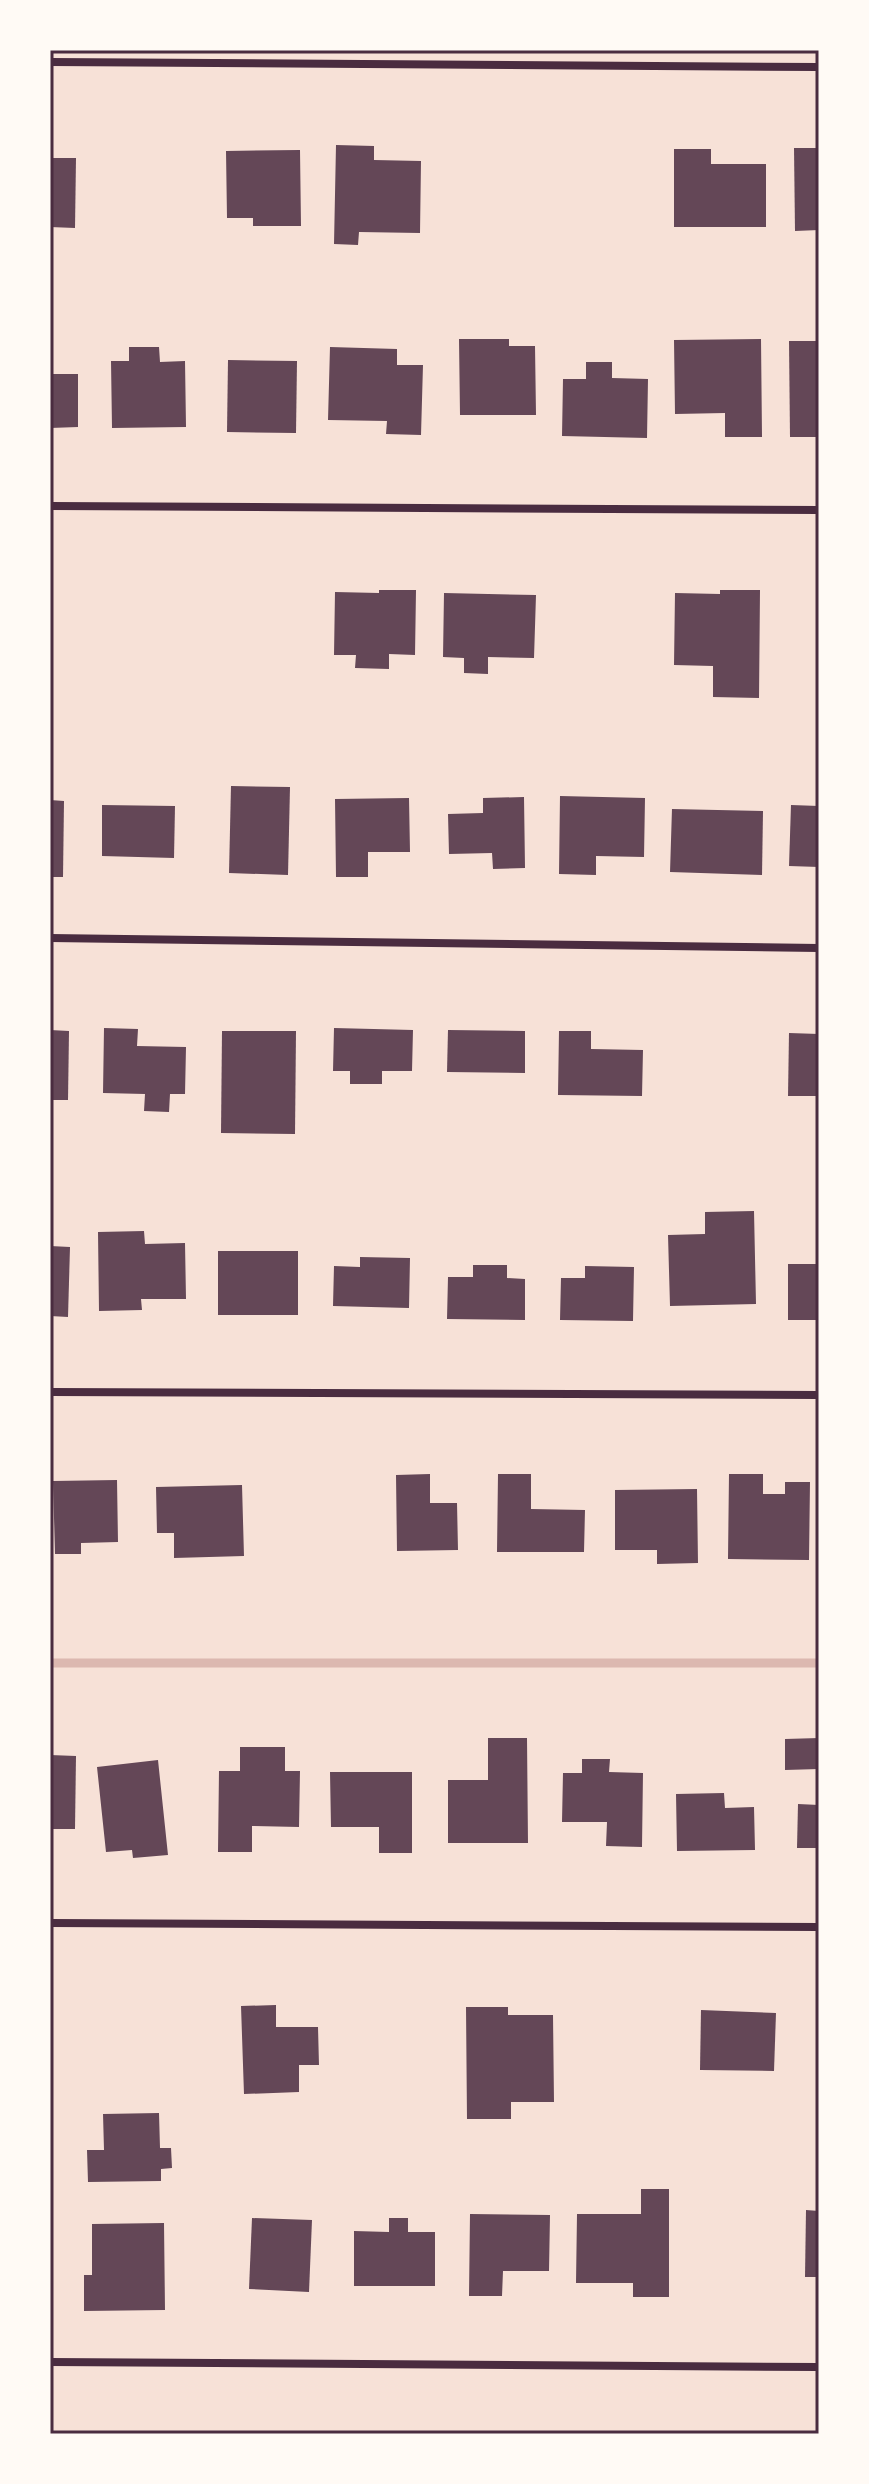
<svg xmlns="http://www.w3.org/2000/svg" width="869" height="2484" font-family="'Varela Round',sans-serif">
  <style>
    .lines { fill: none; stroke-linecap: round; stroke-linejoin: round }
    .stream { stroke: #dcb8b0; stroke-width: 9 }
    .building { fill: #644757 }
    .minor { stroke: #4a2c40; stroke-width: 8 }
    .neatline { fill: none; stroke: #4a2c40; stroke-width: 3 }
  </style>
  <rect width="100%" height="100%" fill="#f7e1d7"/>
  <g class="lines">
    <path class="stream" d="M50,1663H819"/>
  </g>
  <g class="building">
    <path d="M336,145L374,146V160L421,161L420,233L359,232L358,245L334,244Z"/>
    <path d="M794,148H819V230L795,231Z"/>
    <path d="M674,149H711V164H766V227H674Z"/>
    <path d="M300,150L301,226H253V218H227L226,151Z"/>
    <path d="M50,158H76L75,228L50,227Z"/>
    <path d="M459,339H509V346H535L536,415H460Z"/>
    <path d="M761,339L762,437H725V413L675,414L674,340Z"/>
    <path d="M789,341H819V437H790Z"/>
    <path d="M129,347H159L160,362L185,361L186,427L112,428L111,361H129Z"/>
    <path d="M330,347L397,349V365H423L421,435L386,434L387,421L328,420Z"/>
    <path d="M228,360L297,361L296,433L227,432Z"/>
    <path d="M586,362H612V378L648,379L647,438L562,436L563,379H586Z"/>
    <path d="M50,374H78V427L50,428Z"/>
    <path d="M379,590H416L415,655L389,654V669L355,668L356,655H334L335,592L379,593Z"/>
    <path d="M720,590H760L759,698L713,697V666L674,665L675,593L720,594Z"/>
    <path d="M444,593L536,595L534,658L488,657V674L464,673V658L443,657Z"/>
    <path d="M231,786L290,787L288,875L229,873Z"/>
    <path d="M560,796L645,798L644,857L596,856V875L559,874Z"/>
    <path d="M524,797L525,868L493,869L492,853L449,854L448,814L483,813V798Z"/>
    <path d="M409,798L410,852H368V877H336L335,799Z"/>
    <path d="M50,800L64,801L63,877H50Z"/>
    <path d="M102,805L175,806L174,858L102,856Z"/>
    <path d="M791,805L819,806V867L789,866Z"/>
    <path d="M672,809L763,811L762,875L670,872Z"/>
    <path d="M104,1028L138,1029L137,1046L186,1047L185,1094H170L169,1112L144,1111L145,1094L103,1093Z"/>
    <path d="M334,1028L413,1030L412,1071H382V1084H350V1071H333Z"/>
    <path d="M50,1030L69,1031L68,1100H50Z"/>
    <path d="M448,1030L525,1031V1073L447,1072Z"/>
    <path d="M222,1031H296L295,1134L221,1133Z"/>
    <path d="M559,1031H591V1049L643,1050L642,1096L558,1095Z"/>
    <path d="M789,1033L819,1034V1096H788Z"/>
    <path d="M754,1211L756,1304L670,1306L668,1235L705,1234V1212Z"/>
    <path d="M144,1231L145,1244L185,1243L186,1299H141L142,1310L99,1311L98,1232Z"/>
    <path d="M50,1246L70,1247L68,1317L50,1316Z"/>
    <rect x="218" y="1251" width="80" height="64"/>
    <path d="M360,1257L410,1258L409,1308L333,1306L334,1266L360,1267Z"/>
    <rect x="788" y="1264" width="31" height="56"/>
    <path d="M473,1265H507V1278L525,1279V1320L447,1319L448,1277H473Z"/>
    <path d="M585,1266L634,1267L633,1321L560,1320L561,1278H585Z"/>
    <path d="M430,1474V1503H457L458,1550L397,1551L396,1475Z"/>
    <path d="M498,1474H531V1509L585,1510L584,1552H497Z"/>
    <path d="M729,1474H763V1494H785V1482H810L809,1560L728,1559Z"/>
    <path d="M117,1480L118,1542L81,1543V1554H55L53,1481Z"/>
    <path d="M242,1485L244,1556L174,1558V1533H157L156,1487Z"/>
    <path d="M697,1489L698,1563L657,1564V1550H615V1490Z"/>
    <path d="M488,1738H527L528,1843H448V1780H488Z"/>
    <path d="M819,1738V1769L785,1770V1739Z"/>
    <path d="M240,1747H285V1771H300L299,1827L252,1826V1852H218L219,1771H240Z"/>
    <path d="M50,1755L76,1756L75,1829H50Z"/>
    <path d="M582,1759H610L609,1772L643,1773L642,1847L606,1846L607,1822H562L563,1773H582Z"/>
    <path d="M158,1760L168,1855L133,1858L132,1850L106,1852L97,1767Z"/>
    <path d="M330,1772H412V1853H379V1827H331Z"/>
    <path d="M724,1793L725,1808L754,1807L755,1850L677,1851L676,1794Z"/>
    <path d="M798,1804L819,1805V1848H797Z"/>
    <path d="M276,2005V2027H318L319,2065H299V2092L244,2094L241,2006Z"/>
    <path d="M466,2007H508V2015H553L554,2102H511V2119H467Z"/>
    <path d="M701,2010L776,2013L774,2071L700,2070Z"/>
    <path d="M159,2113L160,2148H171L172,2168L161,2169V2181L88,2182L87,2150H104L103,2114Z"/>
    <path d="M641,2189H669V2297H633V2283H576L577,2214H641Z"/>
    <path d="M806,2210L819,2211V2277H805Z"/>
    <path d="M470,2214L550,2215L549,2271H503L502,2296H469Z"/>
    <path d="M252,2218L312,2220L309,2292L249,2289Z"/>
    <path d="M389,2218H408V2232H435V2286H354V2231L389,2232Z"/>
    <path d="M164,2223L165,2310L84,2311V2275H92V2224Z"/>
  </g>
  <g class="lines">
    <g class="minor">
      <path d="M50,62L819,67"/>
      <path d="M50,506L819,510"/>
      <path d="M50,938L819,948"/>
      <path d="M50,1392L819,1395"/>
      <path d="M50,1923L819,1927"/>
      <path d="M50,2362L819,2367"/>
    </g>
  </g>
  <rect width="869" height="2484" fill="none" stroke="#fffaf5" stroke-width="104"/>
  <rect x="52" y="52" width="765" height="2380" class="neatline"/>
</svg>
